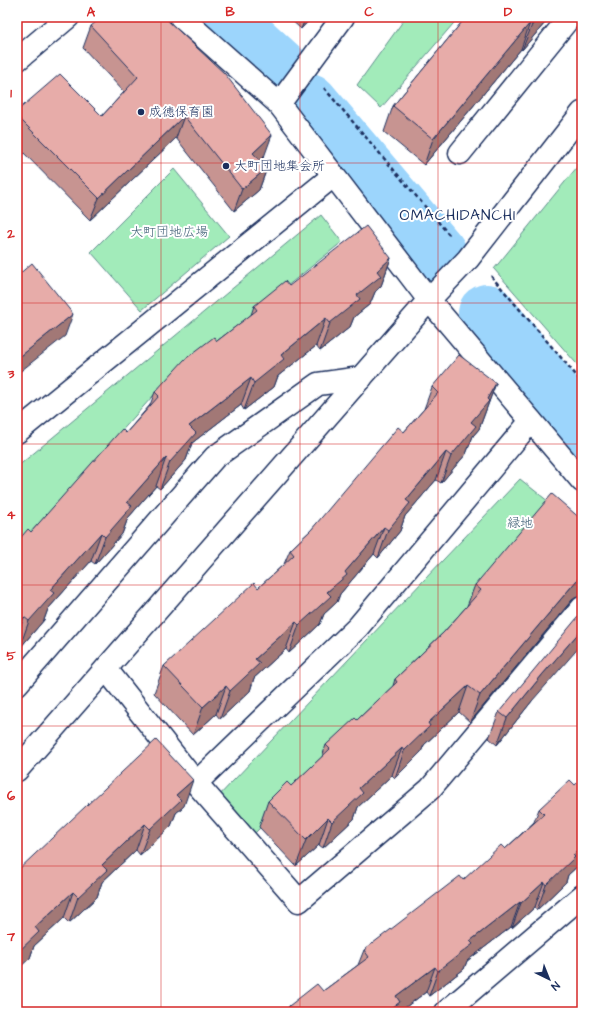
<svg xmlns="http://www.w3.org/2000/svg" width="599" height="1029" font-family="'Architects Daughter','Klee One',sans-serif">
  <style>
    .green { fill: #a2ebba; stroke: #5e8d8c }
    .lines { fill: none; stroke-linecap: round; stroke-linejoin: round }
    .river { stroke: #9cd5fc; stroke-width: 58 }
    .minor-casing { stroke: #1b2f5e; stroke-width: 25 }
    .path { stroke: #1b2f5e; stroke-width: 2.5; stroke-dasharray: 4 3; stroke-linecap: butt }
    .minor { stroke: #fff; stroke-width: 22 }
    .wall { fill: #c79491; stroke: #1b2f5e }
    .shaded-wall { fill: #a27876; stroke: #1b2f5e }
    .building { fill: #e7aca9; stroke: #1b2f5e }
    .grid { fill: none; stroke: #d62828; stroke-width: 1; stroke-opacity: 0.55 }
    .poi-dot { fill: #1b2f5e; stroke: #fff; stroke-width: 1.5 }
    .labels { text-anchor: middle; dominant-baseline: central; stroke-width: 4; stroke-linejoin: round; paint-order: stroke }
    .poi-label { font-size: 13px; fill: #1b2f5e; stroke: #fff; text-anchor: start }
    .park-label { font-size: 13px; fill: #3d5e75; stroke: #fff }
    .quarter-label { font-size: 15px; letter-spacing: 1px; fill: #1b2f5e; stroke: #fff }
    .neatline { fill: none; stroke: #d62828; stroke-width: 1.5 }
    .grid-label { font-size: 13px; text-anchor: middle; font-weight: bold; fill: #d62828 }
  </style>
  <rect width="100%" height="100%" fill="#fff"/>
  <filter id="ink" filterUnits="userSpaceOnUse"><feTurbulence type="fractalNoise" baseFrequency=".025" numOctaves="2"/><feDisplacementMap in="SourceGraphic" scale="8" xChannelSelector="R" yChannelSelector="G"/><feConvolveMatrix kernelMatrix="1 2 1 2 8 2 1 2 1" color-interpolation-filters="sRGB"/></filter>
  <g filter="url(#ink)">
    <g class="green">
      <path d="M406,17H459L381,108L357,85Z"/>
      <path d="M582,161V370L494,269Z"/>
      <path d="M174,169L229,236L142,310L91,252Z"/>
      <path d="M321,215L342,242L160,388L17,548V467Z"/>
      <path d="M520,479L568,517L253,835L215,800Z"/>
    </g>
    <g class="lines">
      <g class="river">
        <path d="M224,17L283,71"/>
        <path d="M309,102L438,254"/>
        <path d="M487,313L582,429"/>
      </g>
      <g class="minor-casing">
        <g id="minor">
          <path d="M181,17L279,104L429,300L582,481"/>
          <path d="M17,60L68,17"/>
          <path d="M279,104L343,17"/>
          <path d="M460,153L570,17"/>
          <path d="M17,432L333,176"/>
          <path d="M106,669L196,783L299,901L430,789L582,608"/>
          <path d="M17,684L215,457L318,384L361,378"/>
          <path d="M17,770L429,300L468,259L582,113"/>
          <path d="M196,783L358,627L531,421"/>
          <path d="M446,1012L582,896"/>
        </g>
      </g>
      <g class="path">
        <path d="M324,88L451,237"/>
        <path d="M491,276L582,382"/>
      </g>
      <use href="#minor" class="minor"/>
    </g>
    <g class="wall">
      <path d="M288,17H312L301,29Z"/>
      <path d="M466,17H550L522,50L521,49L424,165L384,132L393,106Z"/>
      <path d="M91,26L264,157L261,160L267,168L259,190L234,211L176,138L90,220L17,146V111L102,116L124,92L83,48Z"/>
      <path d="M391,258L381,286L375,292L370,304L354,317L350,327L320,351L316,346L278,376L274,387L244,410L241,405L192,443L186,460L160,489L156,486L128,518L122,534L95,564L91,561L48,609L44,620L19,649L17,648V542L31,532L126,433L150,405L155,392L217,341L251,315L254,306L289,286Z"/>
      <path d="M496,383L479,429L473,436L466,454L441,483L436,480L405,516L400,531L378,558L374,554L340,594L337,602L324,614L320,624L289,653L286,649L254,678L250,691L220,719L216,714L193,735L154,693L164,666L258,588L284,564L290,550L311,530L404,432L424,409L432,387Z"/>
      <path d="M582,520V596H578L572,600L470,722L459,712L424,745L421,752L395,778L392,775L358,807L354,819L323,848L319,845L296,866L259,827L268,801L291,786L322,757L326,745L357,720L393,686L395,679L444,632L467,606L475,585Z"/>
      <path d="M532,701L497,745L489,738L499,712Z"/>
      <path d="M582,778V862L568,875L566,882L537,910L535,907L512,928L511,927L467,961L464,969L429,996L426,992L399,1012H287L289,1006L323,991L358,965L364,950L463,880L505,849L534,822L539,809L575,785Z"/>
      <path d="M184,806L176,813L171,826L140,855L136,850L102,882L97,897L69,923L64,918L34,946L30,958L17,871Z"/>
    </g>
    <g class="shaded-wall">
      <path d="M306,17H312L301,29Z"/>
      <path d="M538,17H550L522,50L532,25Z"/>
      <path d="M530,23L521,49L424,165L433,139Z"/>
      <path d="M184,116L176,138L90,220L99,198Z"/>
      <path d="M272,135L264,157L245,175L253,153Z"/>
      <path d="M267,168L259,190L234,211L242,189Z"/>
      <path d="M391,258L381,286L375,292L370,304L354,317L350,327L320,351L330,323L357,295L377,271Z"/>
      <path d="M73,314L65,336L17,374V359Z"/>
      <path d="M326,318L316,346L278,376L274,387L244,410L254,383L281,355Z"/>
      <path d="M251,378L241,405L192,443L186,460L160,489L170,462L189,426Z"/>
      <path d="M496,383L479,429L473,436L466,454L441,483L451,456L471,422L487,399Z"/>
      <path d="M446,452L436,480L405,516L400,531L378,558L388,530L406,500Z"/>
      <path d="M166,458L156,486L128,518L122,534L95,564L105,537L127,502Z"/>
      <path d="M384,527L374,554L340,594L337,602L324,614L320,624L289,653L299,625Z"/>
      <path d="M101,533L91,561L48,609L44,620L19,649L29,621L50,590Z"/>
      <path d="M582,574V596H578L572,600L470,722L480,695Z"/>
      <path d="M24,617L17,637V625Z"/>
      <path d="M296,622L286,649L254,678L250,691L220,719L230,691L255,659Z"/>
      <path d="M582,629V644L532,701L497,745L507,718L542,675Z"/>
      <path d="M226,686L216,714L193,735L203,707Z"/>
      <path d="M468,686L459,712L424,745L421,752L395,778L404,751L428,723Z"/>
      <path d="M402,748L392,775L358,807L354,819L323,848L332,822L359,788Z"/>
      <path d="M193,780L184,806L176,813L171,826L140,855L150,829L176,795Z"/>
      <path d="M328,818L319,845L296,866L306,840Z"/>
      <path d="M145,824L136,850L102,882L97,897L69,923L78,897L102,865Z"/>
      <path d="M582,846V862L568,875L566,882L537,910L546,885L573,855Z"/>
      <path d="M544,882L535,907L512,928L521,903Z"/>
      <path d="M73,892L64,918L34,946L30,958L17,970V953L35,927Z"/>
      <path d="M520,902L511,927L467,961L464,969L429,996L438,971L470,941Z"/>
      <path d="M435,967L426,992L399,1012H386L396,996Z"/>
    </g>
    <g class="building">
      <path d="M102,17H164L225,74L272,135L253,153L267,168L242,189L184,116L99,198L17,116V111L60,74L102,116L138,77L91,26Z"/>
      <path d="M466,17H538L532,25L530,23L433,139L393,106Z"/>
      <path d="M366,226L391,258L377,271L381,276L357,295L360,299L330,323L326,318L281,355L284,359L254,383L251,378L189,426L196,433L170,462L166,458L127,502L132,506L105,537L101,533L50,590L54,593L29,621L24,617L17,625V542L28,529L31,532L122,429L126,433L159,396L155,392L184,360L214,337L217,341L257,310L254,306L285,281L289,286Z"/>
      <path d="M32,263L73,314L17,359V276Z"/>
      <path d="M459,355L496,383L487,399L489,401L471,422L476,426L451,456L446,452L406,500L410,503L388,530L384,527L345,572L347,575L327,592L331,596L299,625L296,622L255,659L260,663L230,691L226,686L203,707L164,666L254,583L258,588L294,555L290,550L311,530L398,427L404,432L438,393L432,387Z"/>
      <path d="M552,494L582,520V574L480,695L468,686L428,723L430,726L404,751L402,748L359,788L363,793L332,822L328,818L306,840L268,801L287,782L291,786L330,749L326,745L355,718L357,720L397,682L395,679L444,632L481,590L475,585Z"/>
      <path d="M582,612V629L542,675L507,718L499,712Z"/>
      <path d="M156,740L193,780L176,795L181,800L150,829L145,824L102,865L107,870L78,897L73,892L35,927L39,932L17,953V871Z"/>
      <path d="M582,778V846L573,855L575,857L546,885L544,882L521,903L520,902L470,941L473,944L438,971L435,967L396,996L400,1002L386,1012H293L289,1006L317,984L323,991L369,957L364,950L460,876L463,880L501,845L505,849L544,814L539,809L570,780L575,785Z"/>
    </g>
  </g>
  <path class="grid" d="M161,17V1012M300,17V1012M438,17V1012M17,163H582M17,303H582M17,444H582M17,585H582M17,726H582M17,866H582"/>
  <g class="poi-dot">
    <circle cx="141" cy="112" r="4"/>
    <circle cx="226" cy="166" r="4"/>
  </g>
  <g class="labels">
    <g class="poi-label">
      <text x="149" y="112">成徳保育園</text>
      <text x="234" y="166">大町団地集会所</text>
    </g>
    <g class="park-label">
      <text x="169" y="232">大町団地広場</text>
      <text x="520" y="523">緑地</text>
    </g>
    <g class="quarter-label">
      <text x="458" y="215">OMACHIDANCHI</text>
    </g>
  </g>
  <rect width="599" height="1029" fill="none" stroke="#fff" stroke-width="44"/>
  <g transform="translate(549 979) rotate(137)" stroke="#ffffff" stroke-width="3" paint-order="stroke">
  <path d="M0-3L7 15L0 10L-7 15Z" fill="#1b2f5e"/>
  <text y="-6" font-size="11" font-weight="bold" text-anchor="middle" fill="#1b2f5e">N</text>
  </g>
  <rect x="22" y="22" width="555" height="985" class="neatline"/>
  <g class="grid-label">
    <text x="91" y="16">A</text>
    <text x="230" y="16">B</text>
    <text x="369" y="16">C</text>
    <text x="508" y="16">D</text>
    <text x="11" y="97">1</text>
    <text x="11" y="238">2</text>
    <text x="11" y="378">3</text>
    <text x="11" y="519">4</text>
    <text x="11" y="660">5</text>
    <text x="11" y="800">6</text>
    <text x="11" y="941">7</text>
  </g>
</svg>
